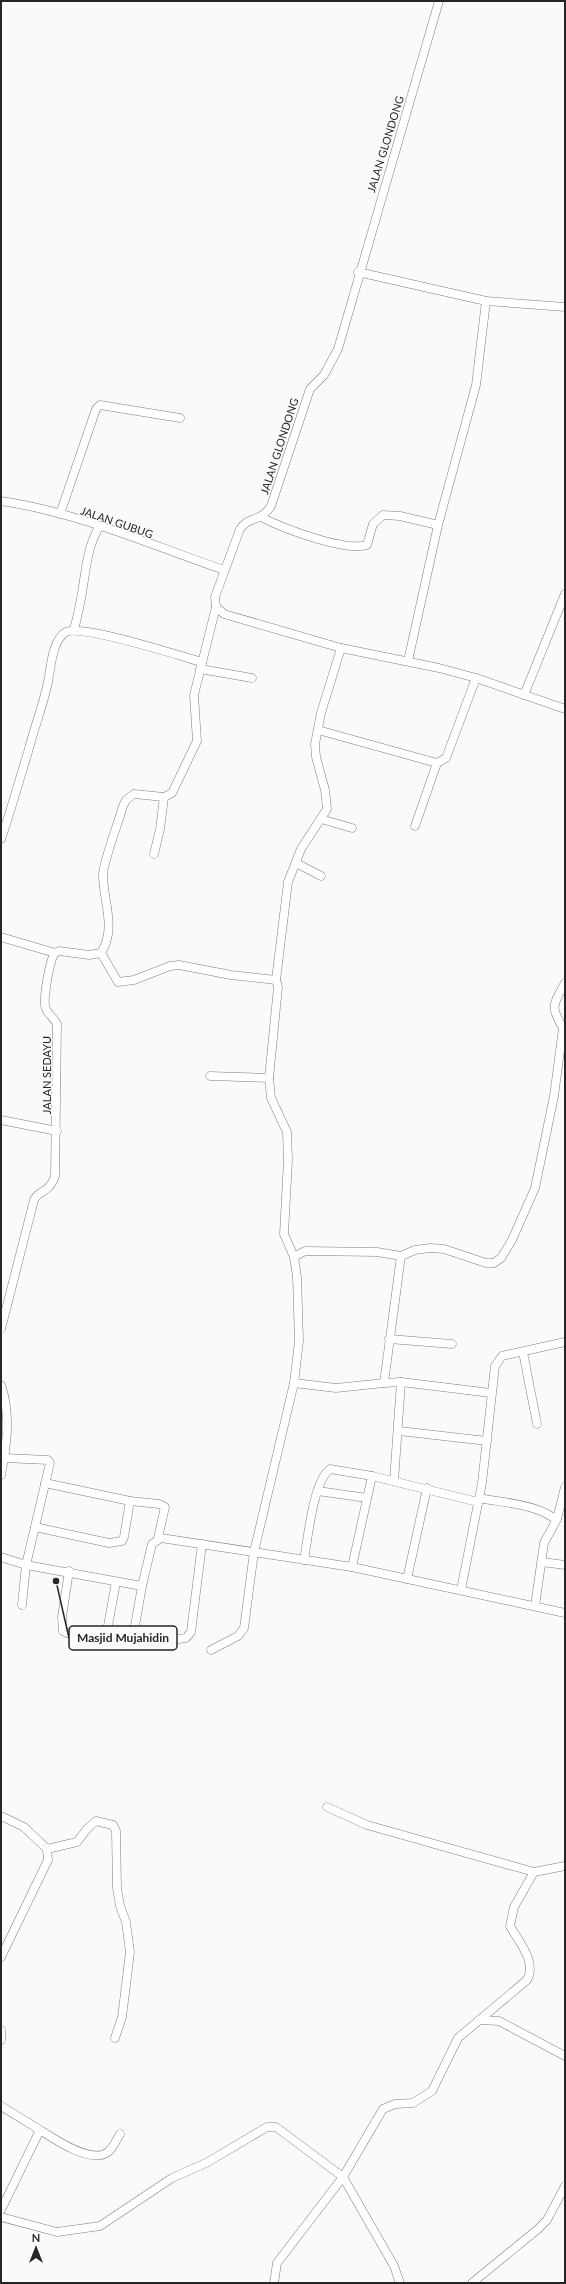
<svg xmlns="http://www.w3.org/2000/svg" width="566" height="2284" font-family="Lato,sans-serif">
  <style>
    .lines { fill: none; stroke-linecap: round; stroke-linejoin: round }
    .minor-casing { stroke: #7c7e7f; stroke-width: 9 }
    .minor { stroke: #fff; stroke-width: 8 }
    .labels { text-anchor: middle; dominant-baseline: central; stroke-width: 3; stroke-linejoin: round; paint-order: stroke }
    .street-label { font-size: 11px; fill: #252627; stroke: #f8fafc }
    .leader { fill: none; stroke: #252627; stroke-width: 1.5 }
    .callout-dot { fill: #252627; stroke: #f8fafc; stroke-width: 1.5 }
    .callout { fill: #f8fafc; stroke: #252627; stroke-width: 1.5 }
    .callout-label { font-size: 12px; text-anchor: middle; font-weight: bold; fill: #252627 }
  </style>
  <rect width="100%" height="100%" fill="#f8fafc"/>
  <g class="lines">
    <g class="minor-casing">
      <g id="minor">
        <path d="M439,1L338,349L324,375L310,389L271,506C260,523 250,515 240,529L215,597L216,607L224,614L341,648L439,668L476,678L565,709"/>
        <path d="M358,272L486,301L565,307"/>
        <path d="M1,501C77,512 151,545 224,570"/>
        <path d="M60,514L96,409L100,405L180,418"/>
        <path d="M261,517C282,528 345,552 367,545L373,524L383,515L400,516L438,525"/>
        <path d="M74,630C77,618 80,605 82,593C86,569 87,548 99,527"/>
        <path d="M408,661L438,525L476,385L486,301"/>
        <path d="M200,669L252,678"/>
        <path d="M524,695L565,594"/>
        <path d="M318,730L437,763L446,758L476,678"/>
        <path d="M321,819L352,828"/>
        <path d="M415,826L437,763"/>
        <path d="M1,839C11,810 19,781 28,752C34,728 43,706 48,682C51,667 52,640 66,632C82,624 180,656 202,662"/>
        <path d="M154,854L160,829L164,797"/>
        <path d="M296,863L321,876"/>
        <path d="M1,937L55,953L59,951L89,955L101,953C117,928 103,901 103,875C103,862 119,821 123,806L126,800L134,794L164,797L172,793L197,741L194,695L216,607"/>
        <path d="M101,953L118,982L134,980L170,966L179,965L231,975L276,980"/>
        <path d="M210,1076L269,1078"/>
        <path d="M1,1120L57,1131"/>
        <path d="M401,1256L384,1383L401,1382L491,1393"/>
        <path d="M294,1257L305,1251L377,1252L401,1256L415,1250L430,1248L444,1249L486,1263H494L501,1258L512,1240L535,1188L554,1096L563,1028C550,1006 553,1005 565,983"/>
        <path d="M1,1329L34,1200C38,1190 49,1194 55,1176L57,1024C54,1018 48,1014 46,1009C42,1001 50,959 55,953"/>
        <path d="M389,1339L452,1344"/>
        <path d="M523,1352L537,1424"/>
        <path d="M294,1383L336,1388L384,1383"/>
        <path d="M1,1385C11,1414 7,1444 1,1475"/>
        <path d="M399,1431L487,1441"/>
        <path d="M4,1458L48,1460L50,1463L26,1565L22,1605"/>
        <path d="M394,1481L401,1382"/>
        <path d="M318,1491L367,1498"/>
        <path d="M479,1498C499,1502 522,1503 541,1511C547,1513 550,1517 557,1519"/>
        <path d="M130,1501L159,1504L165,1507L158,1538"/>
        <path d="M35,1527L109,1543L122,1541L124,1537L130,1501L45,1483"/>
        <path d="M1,1557L26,1565L142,1586"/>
        <path d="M304,1560C308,1538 313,1482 330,1469L372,1476L478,1502"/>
        <path d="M542,1562L565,1565"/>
        <path d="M352,1567L372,1476"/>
        <path d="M69,1571L62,1617L63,1631C100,1650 147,1643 186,1638L191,1632L202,1544"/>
        <path d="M407,1579L427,1488"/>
        <path d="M461,1590L482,1483L495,1366L502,1356L565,1342"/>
        <path d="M535,1606L544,1543L557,1519L565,1487"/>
        <path d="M105,1642L116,1582"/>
        <path d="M132,1643L142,1586L152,1544L161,1538L352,1567L565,1613"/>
        <path d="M211,1650L238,1636L244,1628L254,1552L294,1383L299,1341L297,1277L294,1257L284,1234L288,1160L287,1132L271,1098L269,1078L278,987L276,980L288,882L301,849L327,809L325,790L316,757L315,744L321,713L341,648"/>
        <path d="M327,1807L367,1825L534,1872L565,1866"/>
        <path d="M1,1816L24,1827L47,1849L48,1860L1,1957"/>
        <path d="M47,1849L77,1842L87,1829L96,1821L113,1825L116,1831L117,1888L120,1906L126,1922L130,1952L122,2017L115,2038"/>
        <path d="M479,2020L499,2021L565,2056"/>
        <path d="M1,2030V2040"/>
        <path d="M1,2106L40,2130"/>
        <path d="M1,2210L40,2130C54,2139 92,2165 108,2152C113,2148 117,2139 120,2134"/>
        <path d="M1,2217L57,2232L100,2226L172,2178L208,2162L267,2127H276L343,2177L394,2266L400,2283"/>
        <path d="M274,2283L277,2263L343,2177L383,2109L395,2104L413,2103L432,2091L458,2038L527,1980C537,1962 519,1942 510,1926L514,1907L534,1872"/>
        <path d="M472,2283L538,2229L547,2220L565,2186"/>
      </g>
    </g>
    <use href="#minor" class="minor"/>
  </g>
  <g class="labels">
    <g class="street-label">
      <text transform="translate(385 144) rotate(-73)">JALAN GLONDONG</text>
      <text transform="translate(279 446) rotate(-72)">JALAN GLONDONG</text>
      <text transform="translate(117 522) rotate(19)">JALAN GUBUG</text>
      <text transform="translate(46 1075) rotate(-90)">JALAN SEDAYU</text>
    </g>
  </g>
  <path class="leader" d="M56 1581L69 1638"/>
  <circle class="callout-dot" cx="56" cy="1581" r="4"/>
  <rect class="callout" x="69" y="1626" width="108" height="24" rx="4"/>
  <g class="callout-label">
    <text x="123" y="1642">Masjid Mujahidin</text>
  </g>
  <rect width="566" height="2284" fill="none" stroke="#252627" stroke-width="4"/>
  <g transform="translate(36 2248)" stroke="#f8fafc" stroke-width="3" paint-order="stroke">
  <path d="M0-3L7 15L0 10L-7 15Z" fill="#252627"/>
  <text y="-6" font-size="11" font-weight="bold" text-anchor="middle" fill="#252627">N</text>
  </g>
</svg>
